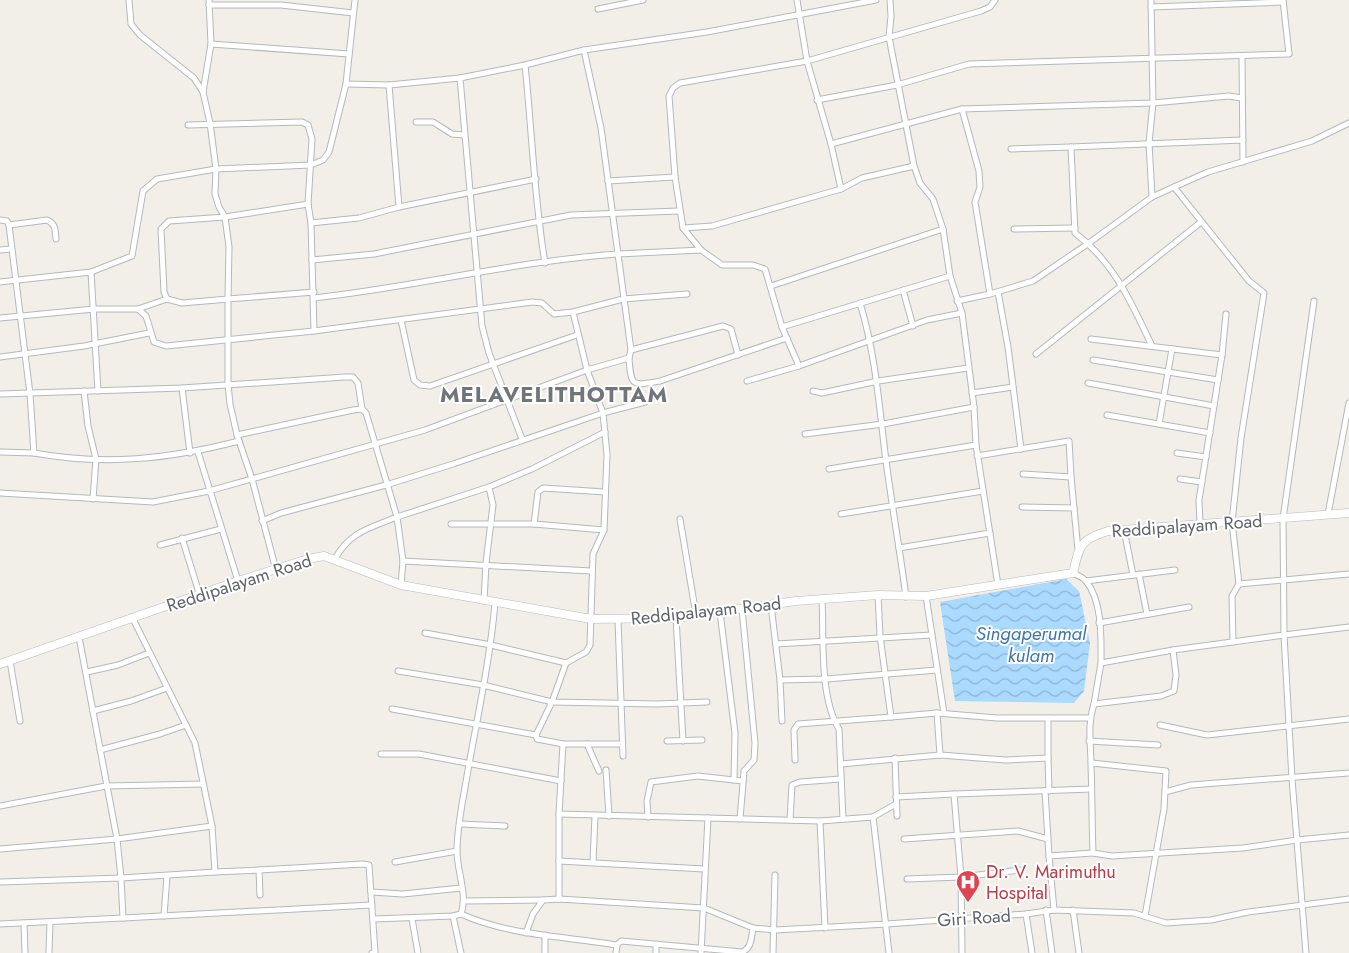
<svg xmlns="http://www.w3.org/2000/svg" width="1349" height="953" font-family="Jost,sans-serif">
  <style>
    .water { fill: url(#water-waves) }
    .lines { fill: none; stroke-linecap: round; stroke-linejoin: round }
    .minor-casing { stroke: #b5b8bc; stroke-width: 7 }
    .secondary-casing { stroke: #b6babf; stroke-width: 9 }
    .minor { stroke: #fff; stroke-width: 5 }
    .secondary { stroke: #fff; stroke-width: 8 }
    .labels { text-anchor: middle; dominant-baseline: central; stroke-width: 4; stroke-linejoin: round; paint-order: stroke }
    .street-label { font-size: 18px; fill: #5f6368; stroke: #fff }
    .health-label { font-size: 18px; fill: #be3a42; stroke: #fff; text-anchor: start }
    .water-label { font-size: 19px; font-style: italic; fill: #4174aa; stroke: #fff }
    .district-label { font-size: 22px; font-weight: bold; letter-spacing: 1px; fill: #70757a; stroke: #fff }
  </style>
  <defs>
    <pattern id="water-waves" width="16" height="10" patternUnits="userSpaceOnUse" patternTransform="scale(1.25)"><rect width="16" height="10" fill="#aadaff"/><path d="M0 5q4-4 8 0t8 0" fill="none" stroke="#8eb4d2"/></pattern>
  </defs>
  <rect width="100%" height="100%" fill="#f1efe8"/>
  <path class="water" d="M1066,579L1079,591L1090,643L1084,691L1074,703L955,701L940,602Z"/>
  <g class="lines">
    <g class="minor-casing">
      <g id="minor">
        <path d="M129,0L131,24L140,35L194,78L203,92L210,123L216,169L215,194L219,207L225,217L229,247L228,299L182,303L167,299L164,292L161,229L169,221L225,217L308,204"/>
        <path d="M797,0L807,61L831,144L841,189"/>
        <path d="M890,0L891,16L889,37L914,166L920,183L933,199L943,229L950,276L962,313L974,407L976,445L998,585"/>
        <path d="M1151,0L1153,103L1149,143L1152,197"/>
        <path d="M209,5H281L353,13"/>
        <path d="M1151,7L1283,2"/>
        <path d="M598,9L643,0"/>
        <path d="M211,44L349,54"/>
        <path d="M1242,56L1243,162"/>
        <path d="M525,65C532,131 534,198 545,263"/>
        <path d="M346,84L389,85L460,78"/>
        <path d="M389,85L399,207"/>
        <path d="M203,92L211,44L209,0"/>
        <path d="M817,100L897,85L969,64L1289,54L1283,0"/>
        <path d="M962,109L979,171L980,187L975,202L990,294"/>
        <path d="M416,122H433L452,134L464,135"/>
        <path d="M188,125L302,122L308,125L312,139L308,204L311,223L314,331"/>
        <path d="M831,144L962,109L1153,103L1229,96L1242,98"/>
        <path d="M1011,149L1071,147"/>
        <path d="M608,181L675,177"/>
        <path d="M1174,187L1249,281L1264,293L1241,438L1232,522L1239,584L1232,596L1233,642"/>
        <path d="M0,220L7,221L9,225L30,394L34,453C105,466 169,459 239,441"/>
        <path d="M311,223L359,218L399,207L536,179"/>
        <path d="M9,225L47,220C56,224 55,230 56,239"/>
        <path d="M683,228L712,226L841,189L862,178L914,166"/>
        <path d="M1014,229L1075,228"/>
        <path d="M0,250L11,249"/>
        <path d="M312,260L374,254L571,215L679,211"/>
        <path d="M91,272L132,256L143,191L157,179L216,169L311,165L323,160L329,152L346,84L355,0"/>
        <path d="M950,276L782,327L765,269L753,265H722L701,250L683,228L675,177L669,96L673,88L680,83L807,61L981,11L990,7L995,0"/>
        <path d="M0,282L91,272L98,391"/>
        <path d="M771,286L943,229"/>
        <path d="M903,290L913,326"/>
        <path d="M998,292L1008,347L1021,449"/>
        <path d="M314,298C416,287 516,261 618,254L601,128L584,50"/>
        <path d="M957,301L990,294L1033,281L1089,243L1152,197L1174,187L1208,172L1312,141L1349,123"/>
        <path d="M860,303C876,356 879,406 886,461C892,506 900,551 906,597"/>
        <path d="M138,309L167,299"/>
        <path d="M0,318L94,309H138L146,316L154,342L166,346L314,331L532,302L542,303L554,314L573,312"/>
        <path d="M401,320L414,380L420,385L430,386L577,335"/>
        <path d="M782,327L799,366L927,320L962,313"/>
        <path d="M1091,339L1222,355"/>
        <path d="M1152,346C1132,304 1114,262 1075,233L1071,147L1243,140"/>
        <path d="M631,350L618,254L701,250"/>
        <path d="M1036,354L1201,222"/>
        <path d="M0,357L84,346L149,333"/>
        <path d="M629,358C631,387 632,386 660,381L787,338"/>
        <path d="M1093,360L1218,380"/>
        <path d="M747,381L799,366"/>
        <path d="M1088,383L1214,406"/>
        <path d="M182,388L190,453"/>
        <path d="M84,391L88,426L96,459L93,499"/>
        <path d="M813,391L822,393L878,381L968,368"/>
        <path d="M972,393L1013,387"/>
        <path d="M0,394L182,388L345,377H353L358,383L362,409"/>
        <path d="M1107,415L1210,433"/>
        <path d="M1159,424L1172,349"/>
        <path d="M805,434L883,424L974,407"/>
        <path d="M237,435L353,410L362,409L366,413L397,517C370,528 349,532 335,559"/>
        <path d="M522,439L489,353L482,326L460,78L525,65L584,50L707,32L876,0"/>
        <path d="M0,452L34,453"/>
        <path d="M198,452L238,581"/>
        <path d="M1177,453L1206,457"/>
        <path d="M977,456L1069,441L1071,477L1078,550"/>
        <path d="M829,469L976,445"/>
        <path d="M1023,474L1071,477"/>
        <path d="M1180,479L1202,482"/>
        <path d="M489,487L532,469L605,432"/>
        <path d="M0,493L153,502L209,491L425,430L587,370L629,358L631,350L723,326L731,329L738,355"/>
        <path d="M1022,507L1074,508"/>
        <path d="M841,514L983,491"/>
        <path d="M1328,514L1349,403"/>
        <path d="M680,519L696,615"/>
        <path d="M262,521L281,513L386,485L453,464L603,413L645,402"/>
        <path d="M451,524H534L604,530"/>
        <path d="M534,524L538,492L543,488L605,492"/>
        <path d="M1200,524L1199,500L1222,355L1226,314"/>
        <path d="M1124,530L1133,575"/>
        <path d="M182,538L200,596"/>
        <path d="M160,545L221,529"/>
        <path d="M899,548L990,533"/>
        <path d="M403,561L397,517L489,487L493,505L486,563L484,601"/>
        <path d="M276,570L252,479L237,435L230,404L228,384V299L314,292"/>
        <path d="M1073,573C1077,575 1084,578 1086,581C1103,602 1101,639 1101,663L1173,650L1284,635L1283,519L1314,301"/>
        <path d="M1139,574L1147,614"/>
        <path d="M1086,581L1175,570"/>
        <path d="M1239,584L1349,574"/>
        <path d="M401,585L403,561L591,571"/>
        <path d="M878,595L880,636L891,717L937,713L997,718H1089"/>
        <path d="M926,596L944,713"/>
        <path d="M822,599C824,636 819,697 839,729L843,819"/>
        <path d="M771,605L780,680L782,721"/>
        <path d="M720,612L735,733L734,780"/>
        <path d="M132,617L195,743L212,826L215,872L259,870L260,895"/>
        <path d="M676,618L683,741"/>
        <path d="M618,620L623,756"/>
        <path d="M1099,623L1189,607"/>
        <path d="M425,633L491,645L566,663L586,652L590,645L593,554L604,530L607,455L603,413L587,370L573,312L623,299L687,294"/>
        <path d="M776,644L932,635"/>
        <path d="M1173,650L1176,675L1174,691L1161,696L1094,704C1087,725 1091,743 1091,765C1092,794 1092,824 1093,853L1112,856L1243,848L1297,840L1349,835"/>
        <path d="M10,661L20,721"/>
        <path d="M566,663L552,702L536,735L537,739L563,744H622"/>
        <path d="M398,671L483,685L552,702L657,704L707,702"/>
        <path d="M87,672L118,665L149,653"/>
        <path d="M780,680L826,679L937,670"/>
        <path d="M1094,704L1101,663"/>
        <path d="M392,709L536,735"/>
        <path d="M93,711L131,701L167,688"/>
        <path d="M937,713L940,755"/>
        <path d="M1160,725L1207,735L1349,719"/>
        <path d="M667,741L702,740"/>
        <path d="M1089,741L1158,745"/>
        <path d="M587,744L599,771"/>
        <path d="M100,750L160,734L186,725"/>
        <path d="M381,754H419L561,781"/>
        <path d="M895,758L897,816"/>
        <path d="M1048,758L1049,791"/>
        <path d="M795,760L794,730L798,724L891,717"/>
        <path d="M1092,763L1166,771L1164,809L1145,916"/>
        <path d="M841,764L940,755L1005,760L1048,758V718"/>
        <path d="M606,770L609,816"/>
        <path d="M1045,791L1049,856"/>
        <path d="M1165,792L1191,785L1349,773"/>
        <path d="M896,797L954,794"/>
        <path d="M0,806L106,786L203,784"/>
        <path d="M559,814L820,821L873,817L896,804"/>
        <path d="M648,817L647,801L651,782L698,776L743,781"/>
        <path d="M873,817L889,953"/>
        <path d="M740,819L744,771L754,760L755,743L742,609"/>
        <path d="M790,820L792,785L800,782L841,779"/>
        <path d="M820,821L825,928"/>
        <path d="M460,824L505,826"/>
        <path d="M212,826L117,839L121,878L215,872"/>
        <path d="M904,839L1018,831L1048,839"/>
        <path d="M0,849L117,839L79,637"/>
        <path d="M559,861L704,869"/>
        <path d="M395,862L457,851"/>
        <path d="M593,862L595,816"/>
        <path d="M259,870L363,864L369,865L375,953H372"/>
        <path d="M907,879L961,877L1021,870"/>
        <path d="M0,882L121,878L123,918L0,924"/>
        <path d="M371,892L403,894L461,888"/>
        <path d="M559,899V814L563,744"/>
        <path d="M464,901L543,900"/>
        <path d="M1046,910L1052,953"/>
        <path d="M1054,910L1049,856L1093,853"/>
        <path d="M1073,910L1079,953"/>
        <path d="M461,914C510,936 565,936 617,945"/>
        <path d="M1026,914L1032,953"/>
        <path d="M164,916L167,876"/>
        <path d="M453,916L461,953"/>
        <path d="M123,918L372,905"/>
        <path d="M374,919L453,916L461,914C468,895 457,872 457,851C457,826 463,800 467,776C477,718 490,661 495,603"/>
        <path d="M412,919L418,953"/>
        <path d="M24,923L25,953"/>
        <path d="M526,933L533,914L543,900L559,899L704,908L753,928"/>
        <path d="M49,953L50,922"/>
        <path d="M545,953V935"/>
        <path d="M616,953L617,945L621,941L742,952C752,948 751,938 753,928L775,930L887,924L1026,914L1054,910L1134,913L1166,923L1211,920L1248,912L1349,899"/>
        <path d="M656,953V944"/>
        <path d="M701,953L708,818"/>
        <path d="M773,953L775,875"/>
        <path d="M962,953L961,877L954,794L1091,789"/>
        <path d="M1306,953L1292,779L1284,635L1349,627"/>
      </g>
    </g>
    <g class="secondary-casing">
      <path id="secondary" d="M0,664L238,581L308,559L324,556L401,585L591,619L676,618L796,601L878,595L926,596L1073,573C1080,544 1080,540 1108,531L1349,513"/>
    </g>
    <use href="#minor" class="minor"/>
    <use href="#secondary" class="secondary"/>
  </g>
  <defs>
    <g id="hospital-pin" transform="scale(1.25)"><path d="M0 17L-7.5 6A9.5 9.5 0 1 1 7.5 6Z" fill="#e0444e" stroke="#fff"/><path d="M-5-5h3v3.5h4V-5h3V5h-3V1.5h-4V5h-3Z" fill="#fff"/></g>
  </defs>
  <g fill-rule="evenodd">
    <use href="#hospital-pin" x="968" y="882"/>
  </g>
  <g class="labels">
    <g class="street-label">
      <text transform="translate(1187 526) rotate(-4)">Reddipalayam Road</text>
      <text transform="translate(239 583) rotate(-18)">Reddipalayam Road</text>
      <text transform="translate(706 611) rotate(-6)">Reddipalayam Road</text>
      <text transform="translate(974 918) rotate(-4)">Giri Road</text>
    </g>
    <g class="health-label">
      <text x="986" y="872">Dr. V. Marimuthu<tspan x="986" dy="21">Hospital</tspan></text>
    </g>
    <g class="water-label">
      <text x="1031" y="633">Singaperumal<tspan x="1031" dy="22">kulam</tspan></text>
    </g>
    <g class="district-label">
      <text x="554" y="394">MELAVELITHOTTAM</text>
    </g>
  </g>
</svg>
